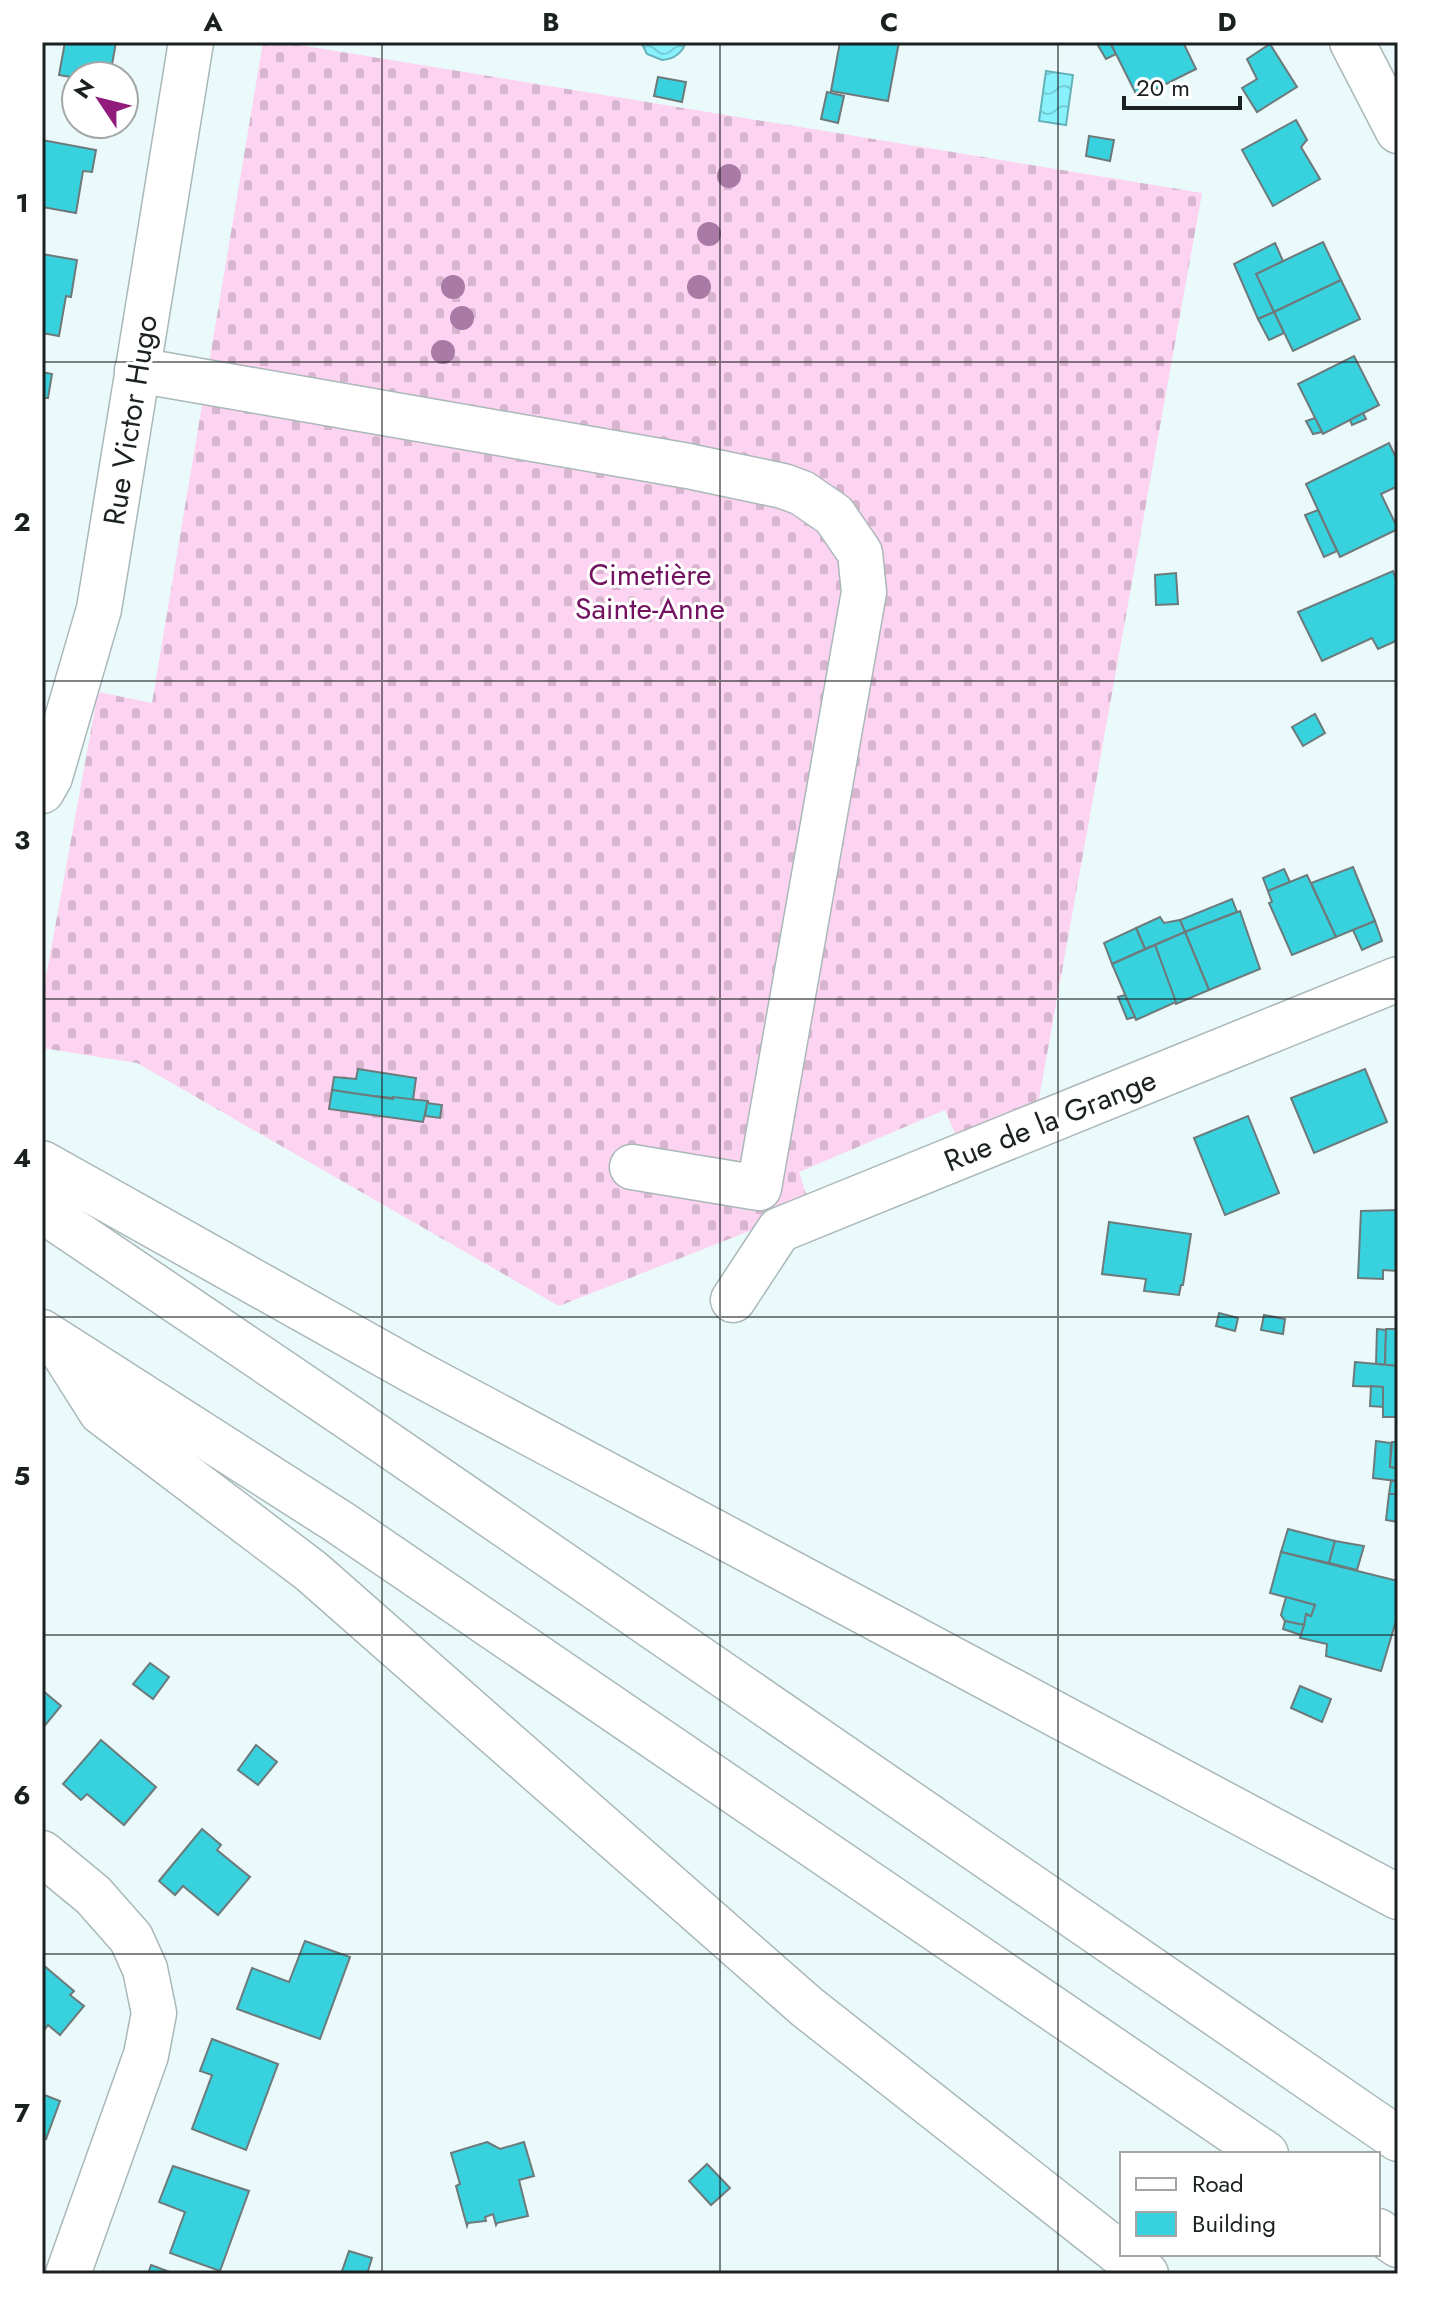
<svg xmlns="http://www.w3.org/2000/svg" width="1440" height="2316" font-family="Jost,sans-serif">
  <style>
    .cemetery { fill: url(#cemetery-stones) }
    .water { fill: url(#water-waves); stroke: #67b2ba; stroke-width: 2 }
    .building { fill: #38d1de; stroke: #6d7a7b; stroke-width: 2 }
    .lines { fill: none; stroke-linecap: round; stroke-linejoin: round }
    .minor-casing { stroke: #aab8b9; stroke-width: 47 }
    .major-casing { stroke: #aab8b9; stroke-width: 47 }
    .highway-casing { stroke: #aab8b9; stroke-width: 47 }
    .minor { stroke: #fff; stroke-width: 44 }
    .major { stroke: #fff; stroke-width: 44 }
    .highway { stroke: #fff; stroke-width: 44 }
    .tree { fill: #a87aa5 }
    .grid { fill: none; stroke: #1b2021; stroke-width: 2; stroke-opacity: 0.55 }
    .labels { text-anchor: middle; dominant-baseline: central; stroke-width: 6; stroke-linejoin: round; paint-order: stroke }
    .street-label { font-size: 30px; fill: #1b2021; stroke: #fff }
    .park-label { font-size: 30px; fill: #721260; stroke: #fff }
    .neatline { fill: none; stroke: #1b2021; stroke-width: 3 }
    .grid-label { font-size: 26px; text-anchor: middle; font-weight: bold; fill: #1b2021 }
  </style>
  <defs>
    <pattern id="cemetery-stones" width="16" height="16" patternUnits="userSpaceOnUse" patternTransform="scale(2)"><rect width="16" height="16" fill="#fcd3f0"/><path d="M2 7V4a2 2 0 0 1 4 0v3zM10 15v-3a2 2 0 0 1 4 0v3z" fill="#d7b5ce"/></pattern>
    <pattern id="water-waves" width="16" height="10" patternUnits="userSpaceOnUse" patternTransform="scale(2)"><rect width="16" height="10" fill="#88f1fb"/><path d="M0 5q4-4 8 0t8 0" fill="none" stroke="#75ced7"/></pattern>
  </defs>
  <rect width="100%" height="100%" fill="#eaf9fa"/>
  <path class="cemetery" d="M263,42H281L1202,193L1038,1104L956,1136L945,1110L799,1172L810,1207L559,1306L137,1063L42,1048V999L98,692L152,703Z"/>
  <g class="water">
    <path d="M641,42H686C682,54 674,59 662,60L647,54Z"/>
    <path d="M1046,71L1073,75L1066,125L1039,121Z"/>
  </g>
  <g class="building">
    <path d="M65,42H116L110,76H76V78L59,75Z"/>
    <path d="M840,42H899L888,101L831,91Z"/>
    <path d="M1096,42H1110L1116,54L1106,59Z"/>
    <path d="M1110,42H1183L1196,69L1138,98Z"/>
    <path d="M1270,44L1297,87L1257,112L1242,88L1257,79L1247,59Z"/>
    <path d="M658,77L686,82L682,102L654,96Z"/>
    <path d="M827,92L844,96L838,123L821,119Z"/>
    <path d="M1296,120L1307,140L1301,147L1320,179L1273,206L1242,150Z"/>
    <path d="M1089,136L1114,140L1110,161L1086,156Z"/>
    <path d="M42,140L96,150L92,172L83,171L76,213L42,207Z"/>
    <path d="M1323,242L1341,280L1274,312L1256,274Z"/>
    <path d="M1275,243L1283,261L1256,274L1274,312L1258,319L1234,264Z"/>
    <path d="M42,254L77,260L71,297L66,296L59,336L42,333Z"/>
    <path d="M1341,280L1360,319L1293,351L1274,312Z"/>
    <path d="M1274,312L1284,333L1269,340L1258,319Z"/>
    <path d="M1354,356L1379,405L1323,434L1298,384Z"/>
    <path d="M42,372L52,374L48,398H42Z"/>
    <path d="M1363,413L1366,419L1352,425L1350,420Z"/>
    <path d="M1315,418L1322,432L1313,434L1306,421Z"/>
    <path d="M1389,443L1398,462V486L1381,494L1398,529L1340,557L1306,484Z"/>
    <path d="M1318,510L1337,551L1324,557L1305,515Z"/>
    <path d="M1393,571L1398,585V640L1378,649L1372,638L1322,661L1298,612Z"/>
    <path d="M1176,573L1178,604L1156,605L1155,575Z"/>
    <path d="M1315,714L1325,733L1303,746L1292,727Z"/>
    <path d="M1353,867L1375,921L1336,937L1311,883Z"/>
    <path d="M1284,869L1290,882L1268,891L1263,878Z"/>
    <path d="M1307,875L1336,937L1292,955L1269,903L1272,902L1268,891Z"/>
    <path d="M1232,899L1237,912L1185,932L1180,920Z"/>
    <path d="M1240,911L1260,969L1209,990L1185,932Z"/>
    <path d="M1160,917L1164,923L1180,920L1185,932L1145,949L1136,928Z"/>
    <path d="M1375,921L1382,941L1362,950L1353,930Z"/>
    <path d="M1136,928L1145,949L1112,964L1104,943Z"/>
    <path d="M1185,932L1209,990L1176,1004L1155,945Z"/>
    <path d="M1155,945L1176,1002L1136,1020L1112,964Z"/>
    <path d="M1125,995L1135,1017L1127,1019L1118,997Z"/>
    <path d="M358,1069L416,1078L413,1100L353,1094L332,1090L334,1077L356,1079Z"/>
    <path d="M1365,1069L1387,1122L1314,1153L1291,1098Z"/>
    <path d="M332,1090L393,1099V1097L428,1101L423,1122L329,1109Z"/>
    <path d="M427,1103L442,1105L440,1118L425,1116Z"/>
    <path d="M1248,1116L1279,1193L1225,1215L1194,1138Z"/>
    <path d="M1398,1210V1271L1383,1270V1279L1358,1278L1361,1211Z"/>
    <path d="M1109,1222L1191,1234L1183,1285H1181L1179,1295L1144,1291L1146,1279L1102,1274Z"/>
    <path d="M1219,1313L1238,1318L1235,1331L1216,1326Z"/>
    <path d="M1264,1315L1285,1319L1283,1334L1261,1330Z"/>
    <path d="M1377,1329L1386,1330L1385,1365L1376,1364Z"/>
    <path d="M1386,1329H1398V1366L1385,1365Z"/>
    <path d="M1355,1362L1398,1366V1417H1383V1387L1353,1386Z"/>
    <path d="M1371,1386L1383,1387V1407L1370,1406Z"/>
    <path d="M1376,1441L1391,1443L1390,1467L1398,1468V1481L1373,1478Z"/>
    <path d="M1392,1442H1398V1468L1390,1467Z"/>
    <path d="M1391,1481H1398V1494H1389Z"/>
    <path d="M1389,1494H1398V1522L1386,1520Z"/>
    <path d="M1288,1529L1335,1541L1329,1563L1281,1552Z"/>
    <path d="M1335,1541L1364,1546L1357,1570L1329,1563Z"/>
    <path d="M1281,1552L1398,1581V1614L1381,1671L1326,1656L1327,1644L1300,1638L1306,1614L1311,1616L1315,1605L1270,1593Z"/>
    <path d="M1286,1597L1315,1605L1311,1616L1306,1614L1304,1625L1285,1621L1281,1615Z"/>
    <path d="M1285,1621L1304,1625L1301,1635L1283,1629Z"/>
    <path d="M150,1663L169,1677L153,1699L133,1684Z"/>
    <path d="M1300,1686L1331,1699L1322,1722L1291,1708Z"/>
    <path d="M42,1690L61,1706L42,1729Z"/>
    <path d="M101,1740L156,1787L124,1825L87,1794L81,1800L63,1784Z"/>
    <path d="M256,1745L277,1762L258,1785L238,1770Z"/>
    <path d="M202,1829L221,1845L217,1850L250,1877L218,1915L183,1886L175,1895L159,1881Z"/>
    <path d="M305,1941L350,1957L320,2039L237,2009L252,1968L289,1982Z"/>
    <path d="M42,1964L74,1991L70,1995L84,2006L60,2035L48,2025L45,2029L42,2027Z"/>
    <path d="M212,2039L278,2064L246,2150L192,2129L212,2075L200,2071Z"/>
    <path d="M42,2094L60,2101L46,2139L42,2138Z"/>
    <path d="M487,2142L500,2149L524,2142L534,2176L519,2180L528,2216L497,2223L496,2225L493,2214L485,2217L486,2221L468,2223L467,2226L456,2186L460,2184L451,2153Z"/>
    <path d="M707,2164L730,2188L711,2205L689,2181Z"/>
    <path d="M173,2166L249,2191L220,2271L170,2253L185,2212L159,2202Z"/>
    <path d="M349,2251L372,2258L367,2274H341Z"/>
    <path d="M151,2265L175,2274H148Z"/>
  </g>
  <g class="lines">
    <g class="minor-casing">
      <g id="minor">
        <path d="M137,370L688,466L783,486L802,493L834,515L860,553L864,592L759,1188L632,1167"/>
        <path d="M42,791L50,777L99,609L191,42"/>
        <path d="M733,1300L779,1230L1398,979"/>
        <path d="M42,1853L93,1895L131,1938L145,1969L154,2013L146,2055L68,2274"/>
      </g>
    </g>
    <g class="major-casing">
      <path id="major" d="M1352,42L1398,131"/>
    </g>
    <g class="highway-casing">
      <g id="highway">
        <path d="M42,1163L413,1371L1398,1897"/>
        <path d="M42,1210L351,1419L1398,2139"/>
        <path d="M42,1332L339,1522L1266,2154"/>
        <path d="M63,1352L101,1412L311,1571L807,2007L1146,2274"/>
        <path d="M1378,2231L1398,2245"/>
      </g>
    </g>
    <use href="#minor" class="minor"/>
    <use href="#major" class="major"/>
    <use href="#highway" class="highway"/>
  </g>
  <g class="tree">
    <circle cx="729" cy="176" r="12"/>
    <circle cx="709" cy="234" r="12"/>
    <circle cx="453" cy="287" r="12"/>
    <circle cx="699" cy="287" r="12"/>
    <circle cx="462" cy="318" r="12"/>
    <circle cx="443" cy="352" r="12"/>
  </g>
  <path class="grid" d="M382,42V2274M720,42V2274M1058,42V2274M42,362H1398M42,681H1398M42,999H1398M42,1317H1398M42,1635H1398M42,1954H1398"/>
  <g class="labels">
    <g class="street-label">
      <text transform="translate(130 420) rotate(-81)">Rue Victor Hugo</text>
      <text transform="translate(1050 1120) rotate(-22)">Rue de la Grange</text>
    </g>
    <g class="park-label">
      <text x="650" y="574">Cimetière<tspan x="650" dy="34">Sainte-Anne</tspan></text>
    </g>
  </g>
  <rect width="1440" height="2316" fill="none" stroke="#ffffff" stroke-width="88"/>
  <rect x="1120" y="2152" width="260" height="104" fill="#ffffff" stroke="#a4a6a6" stroke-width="2"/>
  <rect x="1136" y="2178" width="40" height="12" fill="#ffffff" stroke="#a4a6a6" stroke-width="2"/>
  <text x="1192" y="2192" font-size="24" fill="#1b2021">Road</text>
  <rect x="1136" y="2212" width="40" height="24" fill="#38d1de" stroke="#a4a6a6" stroke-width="2"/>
  <text x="1192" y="2232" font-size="24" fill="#1b2021">Building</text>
  <g transform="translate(100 100) rotate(305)"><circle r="38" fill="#ffffff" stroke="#a4a6a6" stroke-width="2"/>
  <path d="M0-6L14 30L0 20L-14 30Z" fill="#911c7b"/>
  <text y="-12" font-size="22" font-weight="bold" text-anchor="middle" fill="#1b2021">N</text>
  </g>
  <path d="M1124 96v12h116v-12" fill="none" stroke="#1b2021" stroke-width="4"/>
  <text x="1136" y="96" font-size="24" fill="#1b2021" stroke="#ffffff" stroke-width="6" paint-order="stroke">20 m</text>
  <rect x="44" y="44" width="1352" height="2228" class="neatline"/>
  <g class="grid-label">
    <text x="213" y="31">A</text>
    <text x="551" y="31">B</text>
    <text x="889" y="31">C</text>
    <text x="1227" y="31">D</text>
    <text x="22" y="212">1</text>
    <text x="22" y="531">2</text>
    <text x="22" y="849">3</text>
    <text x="22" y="1167">4</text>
    <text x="22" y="1485">5</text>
    <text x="22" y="1804">6</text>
    <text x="22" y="2122">7</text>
  </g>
</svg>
